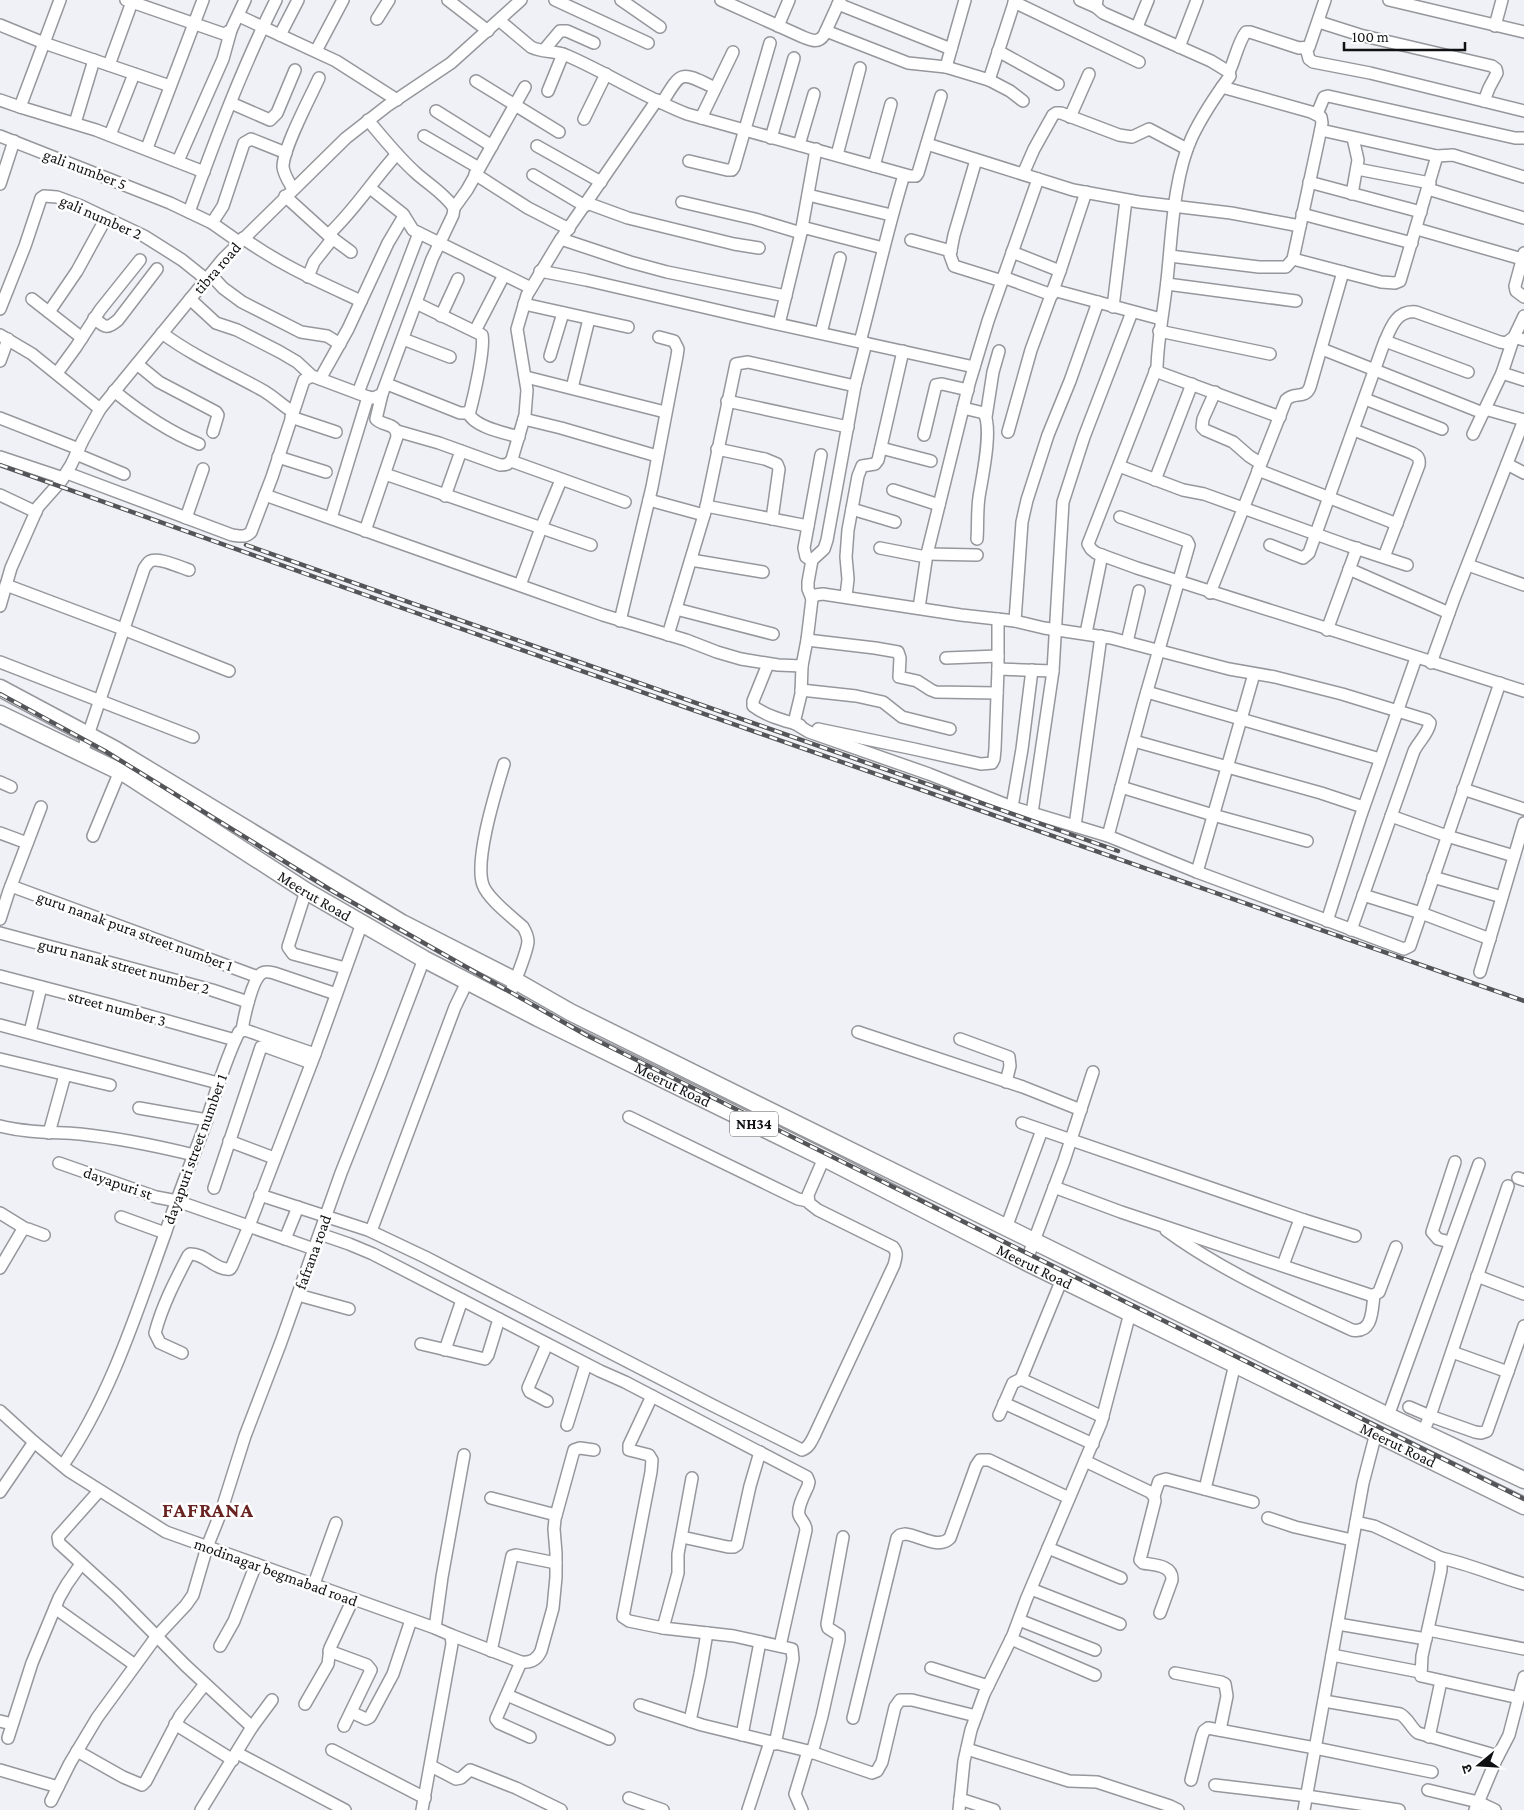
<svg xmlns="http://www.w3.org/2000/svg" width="1524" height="1810" font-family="'Crimson Pro','Noto Sans Devanagari',serif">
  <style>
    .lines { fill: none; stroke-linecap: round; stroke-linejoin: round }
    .minor-casing { stroke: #95979c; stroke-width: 14 }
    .highway-casing { stroke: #95979c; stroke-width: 19 }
    .minor { stroke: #fff; stroke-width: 11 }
    .highway { stroke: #fff; stroke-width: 16 }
    .rail-casing { stroke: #545558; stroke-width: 4.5 }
    .rail { stroke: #fff; stroke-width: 2.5; stroke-dasharray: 8; stroke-linecap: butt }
    .labels { text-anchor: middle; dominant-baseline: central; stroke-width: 5; stroke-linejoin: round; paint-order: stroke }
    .shield { fill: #fff; stroke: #58585a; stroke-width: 1 }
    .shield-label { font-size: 15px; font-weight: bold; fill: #101113 }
    .street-label { font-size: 16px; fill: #101113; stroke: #fff }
    .district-label { font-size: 21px; font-weight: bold; letter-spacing: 1px; fill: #692421; stroke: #fff }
  </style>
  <rect width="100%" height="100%" fill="#eff1f6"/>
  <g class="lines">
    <g class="minor-casing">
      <g id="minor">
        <path d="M126,0L224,34L231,30L245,0"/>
        <path d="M448,0L488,31"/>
        <path d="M555,0L648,43"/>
        <path d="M621,0L660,27"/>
        <path d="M721,0L803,37C811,40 818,44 824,35L840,0"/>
        <path d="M1080,0L1096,7"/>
        <path d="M1097,0L1096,7L1103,13L1211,61L1229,72L1230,76C1216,95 1202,116 1192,137C1173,178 1172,236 1167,280C1164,309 1158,337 1157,367L1090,539L1088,544L1091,549L1096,553L1137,568L1524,691"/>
        <path d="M1389,0L1524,32"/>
        <path d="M1014,2L1139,62"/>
        <path d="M838,4L951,49"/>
        <path d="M239,16L336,61L397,100"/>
        <path d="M377,19L389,0"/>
        <path d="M500,21L531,47C543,53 555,50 568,56C609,74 646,98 687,114L910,176H916L918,173L941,96"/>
        <path d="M1319,22L1360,35L1492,66L1496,69L1497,73L1489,88L1484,101"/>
        <path d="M0,25L44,43L170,86"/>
        <path d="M778,26L789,0"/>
        <path d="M1495,26L1502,0"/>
        <path d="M1137,27L1148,0"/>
        <path d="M826,31L908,63L946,67L989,80L1010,91L1023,101"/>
        <path d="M280,35L298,0"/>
        <path d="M1179,47L1197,0"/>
        <path d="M1306,48L1309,59L1313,62L1370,73L1524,111"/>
        <path d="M544,50L560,31H567L594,43"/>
        <path d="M316,51L343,0"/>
        <path d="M998,51L1058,84"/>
        <path d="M109,65L132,2"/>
        <path d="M946,67L965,0"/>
        <path d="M1229,72C1235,60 1238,42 1246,32H1250L1299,48L1309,47L1325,0"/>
        <path d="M989,80L1015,0"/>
        <path d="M476,81L559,132"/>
        <path d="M548,91L563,54"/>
        <path d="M0,100L20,107L96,130L204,172"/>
        <path d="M231,103L270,120L277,113L295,70"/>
        <path d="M662,103C682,70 680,71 715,88"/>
        <path d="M20,107L60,0"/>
        <path d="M436,111L492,146"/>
        <path d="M1317,114L1324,97L1328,96L1515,138H1524"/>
        <path d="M1070,117L1089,74"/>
        <path d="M701,118L733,52"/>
        <path d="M584,119L606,74"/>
        <path d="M75,123L94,60"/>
        <path d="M1321,130L1437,156L1453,155L1524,177"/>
        <path d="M110,135L134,74"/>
        <path d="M0,136L170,203L212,223L239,242"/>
        <path d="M424,136L479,168"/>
        <path d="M771,138L794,58"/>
        <path d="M927,144L1073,190L1139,202L1231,213L1300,226"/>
        <path d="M799,145L814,94"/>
        <path d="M537,146L601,182"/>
        <path d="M147,148L203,0"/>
        <path d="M837,155L860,68"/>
        <path d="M976,160L954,235L950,255L954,266L1002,281"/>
        <path d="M178,161L223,59L231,30"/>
        <path d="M689,161L727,170H732L734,167L770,43"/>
        <path d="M874,166L891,104"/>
        <path d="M1357,169L1430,183"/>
        <path d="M475,174L528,208L569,229"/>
        <path d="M1023,174L1034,149L1053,115L1056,113H1061L1119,135L1132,137L1149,129L1187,149"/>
        <path d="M533,175L585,206"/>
        <path d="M1309,182L1421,212"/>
        <path d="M0,184L14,141"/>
        <path d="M370,188L403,214L413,230L531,288"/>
        <path d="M293,189C289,182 284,175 283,167C283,148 310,98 319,78"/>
        <path d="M1428,189L1524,218"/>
        <path d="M1352,194L1358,160L1353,138"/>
        <path d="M808,195L891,215"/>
        <path d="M285,196L328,235L351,252"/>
        <path d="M682,202L755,219L801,233"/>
        <path d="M587,203L628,218L734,244L759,248"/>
        <path d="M454,208L467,190L525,87"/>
        <path d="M189,212C215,140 242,68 276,0"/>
        <path d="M1302,214L1412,243"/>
        <path d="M212,223L223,206L244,143L251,139L286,153"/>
        <path d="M802,227L883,248"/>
        <path d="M1417,229L1522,259"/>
        <path d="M328,235C355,210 373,180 397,154"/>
        <path d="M243,238C280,265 320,282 361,301"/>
        <path d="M561,239L630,262L667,272L786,296"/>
        <path d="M911,240L951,251"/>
        <path d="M1012,252L1060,271"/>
        <path d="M1524,253L1515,286L1516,291L1524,297"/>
        <path d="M1170,256L1259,267H1286L1293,259L1319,138L1322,123L1321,117L1311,112L1222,87"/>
        <path d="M1293,259L1381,282L1395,283L1400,281L1437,156"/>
        <path d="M540,271L586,280L746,317L974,367"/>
        <path d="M211,275L223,288L242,302L301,332L327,336L340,344"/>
        <path d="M308,277L314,262L333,238"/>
        <path d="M1003,277L1052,295"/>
        <path d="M1167,284L1296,301"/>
        <path d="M1053,290L1161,319"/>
        <path d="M32,299L82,338"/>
        <path d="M190,299L216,323L237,330L280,352L297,362L312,376"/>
        <path d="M524,304L628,327"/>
        <path d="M1113,307L1126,200"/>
        <path d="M0,309L25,246L41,198L44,196L57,197L81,206L144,236L182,260L207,280"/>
        <path d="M49,312L77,271L106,218"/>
        <path d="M441,316L458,279"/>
        <path d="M94,318C105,327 106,330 118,320L157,269"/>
        <path d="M779,324L801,233L816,149"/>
        <path d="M475,331L504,275"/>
        <path d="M1159,331L1270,354"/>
        <path d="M162,333C194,357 230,372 264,391C274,397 283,406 293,412"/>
        <path d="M821,333L840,258"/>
        <path d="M0,335L32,354L100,409"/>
        <path d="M403,339L450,357"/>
        <path d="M1385,341L1468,372"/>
        <path d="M860,342C875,286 887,230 904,175"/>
        <path d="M1322,349L1483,413"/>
        <path d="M550,356L563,313"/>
        <path d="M0,361L8,339"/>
        <path d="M137,364L159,382L216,412L218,415L213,432"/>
        <path d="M1155,371L1280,417"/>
        <path d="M57,373L76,347L100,310L140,260"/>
        <path d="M1502,373L1524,380"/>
        <path d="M526,377L665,412"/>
        <path d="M320,379L348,329L388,243L404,216"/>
        <path d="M387,384L460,413H466L470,411C474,396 485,348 482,335L416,303"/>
        <path d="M572,388L589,319"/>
        <path d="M114,391C141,413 167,431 199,444"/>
        <path d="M1215,392L1203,419L1202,427L1205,430L1233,442L1249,456L1260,463"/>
        <path d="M358,393L419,233"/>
        <path d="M1365,399L1442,429"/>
        <path d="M727,401L848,427"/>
        <path d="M963,408L984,413C993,429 982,478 979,497C977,511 978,525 977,539"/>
        <path d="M1485,409L1524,420"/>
        <path d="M468,412C473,427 505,433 519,437"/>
        <path d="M291,417L336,432"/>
        <path d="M986,417L993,372L999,351"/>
        <path d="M0,418L79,449"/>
        <path d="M524,419L561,428L657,456"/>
        <path d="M1354,430L1412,453C1418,456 1420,458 1419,465L1384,557"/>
        <path d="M397,431L439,443L500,465C507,465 509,464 512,459L525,415L527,390L517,329L527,295L559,242L657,100"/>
        <path d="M1008,432L1031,350L1060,271L1086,192"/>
        <path d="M1473,434L1502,373L1514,337L1524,340"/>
        <path d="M924,435L936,385L942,384L968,390"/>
        <path d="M881,448L931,461"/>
        <path d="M717,449L765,459L777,464L779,469L772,519"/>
        <path d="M76,454L124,474"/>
        <path d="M0,457L63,478"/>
        <path d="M278,457L326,472"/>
        <path d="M511,461L625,502"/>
        <path d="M1507,464L1524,473"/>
        <path d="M1119,466L1183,490L1204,494L1349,546L1407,565"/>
        <path d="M1258,470L1397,524"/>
        <path d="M67,473L232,535C240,536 245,538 251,532L272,477L304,380L312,376L368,397L374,398L382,394L432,259L453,215L454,208C445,194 428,184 416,173C398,157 383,138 368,120"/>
        <path d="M385,474L591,545"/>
        <path d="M1155,480L1192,384"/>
        <path d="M893,490L939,505"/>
        <path d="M0,495L36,512"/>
        <path d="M265,495L603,615L686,640L717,652L741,659L778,665L802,666L807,640L812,599L815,595L823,594L961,615L1015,621L1044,628L1111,638L1229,669L1275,677L1342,694L1427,720L1430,723C1428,734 1419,741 1414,751L1351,930"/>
        <path d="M445,496L461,451"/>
        <path d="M649,500L704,515"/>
        <path d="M706,506L808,526"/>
        <path d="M852,509L895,522"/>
        <path d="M186,518L203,469"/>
        <path d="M331,518L368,397"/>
        <path d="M365,531L397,437C397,422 384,427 376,419L382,394"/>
        <path d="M1270,545L1303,558L1309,553L1383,346C1390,330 1395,310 1416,312L1500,342L1506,343L1514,337L1524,316"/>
        <path d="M880,548L926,557"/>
        <path d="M927,554L977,555"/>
        <path d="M691,560L763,572"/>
        <path d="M812,560L806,557L804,548L821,455"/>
        <path d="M1468,565L1524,585"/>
        <path d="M1349,569L1449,613"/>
        <path d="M6,585L123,629L229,671"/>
        <path d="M520,585L541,528L561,480"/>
        <path d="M1210,593L1286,400C1294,391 1305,400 1310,387L1343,272"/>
        <path d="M846,596L848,579L846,557L848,530L858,476L862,466L875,464L878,460L903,351"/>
        <path d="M812,599L808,589V582L812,560L824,549L827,540L855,386L866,343"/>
        <path d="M0,606L11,568L38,507L61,481L71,465L83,440L100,409L223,259L346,138L387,106L451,63L521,0"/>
        <path d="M919,608L927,554L969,384L988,321L1038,179"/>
        <path d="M676,609L773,634"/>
        <path d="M620,621L652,487L677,356L678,349L674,341L659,337"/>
        <path d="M1015,621L1022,522L1027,500L1048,435L1070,381L1098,302"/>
        <path d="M1327,630L1357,548"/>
        <path d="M1086,633L1102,555"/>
        <path d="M668,635L705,512L736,364L748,362L855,386"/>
        <path d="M807,640L875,648L898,652L900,658L899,677L917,681L931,690L936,692L997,693"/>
        <path d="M1127,642L1139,591"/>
        <path d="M946,658L998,656"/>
        <path d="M0,662L193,737"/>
        <path d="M1431,663L1454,599L1524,420"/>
        <path d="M768,664L753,701V706C766,716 785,721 800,725"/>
        <path d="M802,666L801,694L794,723L809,732L929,774L1012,807L1108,836L1197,872L1404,949L1410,946L1412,940L1500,683"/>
        <path d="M998,669L1053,671"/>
        <path d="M801,690L856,696L883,702L902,717L950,729"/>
        <path d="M1147,692L1380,759"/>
        <path d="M818,729L914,749L981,764L992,763L994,759L995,749L998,669V619"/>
        <path d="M1134,741L1321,793L1363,807"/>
        <path d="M82,753L144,569C144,568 148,563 149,562C156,556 180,567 189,570"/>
        <path d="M504,764C496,791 474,860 483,885C488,899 512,917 523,927C526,932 528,936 528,942C526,957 513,985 507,1002"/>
        <path d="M0,782L11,787"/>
        <path d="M1121,787L1213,815L1307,841"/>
        <path d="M1463,789L1524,809"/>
        <path d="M1012,807L1022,749L1032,670"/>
        <path d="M1032,813L1053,671L1063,502L1084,437L1132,312"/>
        <path d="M1391,816L1447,836L1514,856"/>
        <path d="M1075,826L1101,636"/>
        <path d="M0,833L27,843"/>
        <path d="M93,836L120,771"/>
        <path d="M1108,836L1143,705L1189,545L1187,541L1120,517"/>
        <path d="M1197,872L1254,674"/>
        <path d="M1433,877L1502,897"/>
        <path d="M11,886L258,977"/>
        <path d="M306,891L288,947L293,954L345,968"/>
        <path d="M1363,895L1421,913L1490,939"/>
        <path d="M0,919L9,891L41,807"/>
        <path d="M1327,921L1360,818L1416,658"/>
        <path d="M0,933L212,990L248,1002"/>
        <path d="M1480,972L1524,823"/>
        <path d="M0,976L111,1005L235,1040"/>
        <path d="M0,1025L218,1083"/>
        <path d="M242,1030C244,1018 252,979 262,973C265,971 270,972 274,973L336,994"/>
        <path d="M30,1032L41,987"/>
        <path d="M858,1032L1023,1087L1081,1110"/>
        <path d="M960,1039L1009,1057L1010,1066L1006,1082"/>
        <path d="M0,1059L110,1085"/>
        <path d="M139,1108L207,1120"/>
        <path d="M629,1117L798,1199L808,1201"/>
        <path d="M1022,1123L1304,1220"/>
        <path d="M0,1126C27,1133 53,1132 80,1134C119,1138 157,1146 194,1155"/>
        <path d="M49,1133L65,1075"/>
        <path d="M229,1141L274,1158"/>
        <path d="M59,1163L156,1197L177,1201L314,1249"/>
        <path d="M1518,1178L1524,1180"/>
        <path d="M1054,1187L1121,1212L1370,1295H1374L1379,1292L1396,1247"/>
        <path d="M214,1188L261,1047H267L311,1063"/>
        <path d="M260,1195L368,1230L425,1257L712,1405L802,1450C809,1448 812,1440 815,1434L894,1265C896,1257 898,1253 893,1247L818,1210L809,1203L808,1195L824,1158"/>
        <path d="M0,1213L26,1229"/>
        <path d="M121,1217L165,1233"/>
        <path d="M1006,1228L1042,1130"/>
        <path d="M1166,1230C1223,1272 1288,1300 1352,1330C1373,1334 1372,1310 1374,1295"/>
        <path d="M371,1231L455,1007L468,980"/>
        <path d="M320,1234L349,1244L373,1254L600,1371L625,1382L807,1477L809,1482L808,1486C805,1493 797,1507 799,1515C801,1521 806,1523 806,1530L780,1646"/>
        <path d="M285,1239L298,1207"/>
        <path d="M1450,1242L1438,1239L1432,1232L1455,1162"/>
        <path d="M1026,1262L1064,1161L1093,1072"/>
        <path d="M1283,1265L1299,1222L1304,1220L1355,1236"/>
        <path d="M0,1268L23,1229H28L44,1235"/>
        <path d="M1477,1276L1524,1294"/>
        <path d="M298,1295L349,1309"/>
        <path d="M421,1344L485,1359L488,1355L499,1319"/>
        <path d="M547,1344L528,1388L530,1392L547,1401"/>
        <path d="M445,1350L462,1300"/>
        <path d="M1452,1352L1508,1372"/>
        <path d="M182,1353L160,1343L155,1333C162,1306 175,1281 188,1256L190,1254C205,1253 216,1271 230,1269L232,1266L249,1226L315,1054"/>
        <path d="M1021,1379L1062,1279"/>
        <path d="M652,1396L629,1445V1450L649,1455L652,1460L651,1472L623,1617L629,1621L663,1628L734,1636L792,1649L793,1659L775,1744"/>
        <path d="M1004,1403L1093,1444"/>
        <path d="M1409,1407L1430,1416L1508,1186"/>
        <path d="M0,1411L34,1442L69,1471L166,1532L435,1628L451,1635L452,1644L422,1810"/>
        <path d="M999,1415L1013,1383L1021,1379L1103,1417"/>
        <path d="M1388,1416L1479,1164"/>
        <path d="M567,1425L586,1364"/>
        <path d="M1423,1432L1430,1416L1475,1432L1481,1433L1487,1431L1524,1326"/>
        <path d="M1085,1461L1150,1492L1154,1496L1155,1501L1140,1560L1143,1563C1154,1565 1173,1565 1172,1580L1160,1613"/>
        <path d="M63,1465C111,1395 136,1314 165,1234C177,1198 191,1163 204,1128C215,1096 224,1062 239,1032L245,1030L315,1054L362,923"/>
        <path d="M1205,1489L1235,1364"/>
        <path d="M99,1491L58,1537L59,1543L116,1595L185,1665L252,1727"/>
        <path d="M0,1492L34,1442"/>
        <path d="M1154,1496L1159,1481L1166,1479L1253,1502"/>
        <path d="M491,1498L556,1515"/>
        <path d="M1268,1518L1295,1527L1352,1540"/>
        <path d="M1356,1522L1374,1526L1389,1533L1441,1558V1570L1422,1656L1421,1676L1519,1698"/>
        <path d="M682,1537L728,1547H734L737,1545L750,1486L760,1452"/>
        <path d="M1048,1548L1121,1578"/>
        <path d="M1441,1558C1469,1564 1496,1576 1524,1584"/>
        <path d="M314,1584L336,1523"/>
        <path d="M1031,1589L1120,1624"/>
        <path d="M55,1608L135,1665"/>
        <path d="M1019,1620L1095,1650"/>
        <path d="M1338,1624L1426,1639"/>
        <path d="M435,1628L442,1577L464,1455"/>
        <path d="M663,1628L678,1573V1554L692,1478"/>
        <path d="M1428,1630L1524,1649"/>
        <path d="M451,1635L521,1662C530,1663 537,1660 541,1651L553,1608L556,1577V1553L554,1529L555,1519L574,1450L580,1448L594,1450"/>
        <path d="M1011,1639L1095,1675"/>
        <path d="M220,1646L234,1621L256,1564"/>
        <path d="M329,1651L367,1665L371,1670L344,1726"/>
        <path d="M491,1651L512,1556L516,1555L556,1563"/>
        <path d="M1332,1655L1420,1672"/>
        <path d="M521,1662L496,1719L499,1723L530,1737"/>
        <path d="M931,1668L988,1686"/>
        <path d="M1175,1673L1221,1682L1225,1684L1227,1696L1220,1730"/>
        <path d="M507,1695L609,1739"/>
        <path d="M1324,1701L1400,1714C1408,1718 1411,1728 1418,1733L1498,1756"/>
        <path d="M305,1704L328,1664L330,1648L353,1599"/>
        <path d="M640,1705L702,1725L808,1751L872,1773L877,1771L882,1762L895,1707L900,1700H912L976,1716"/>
        <path d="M351,1712L366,1719L370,1717L393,1674L411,1620"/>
        <path d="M853,1718L897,1538L900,1535L905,1534C919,1535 938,1550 950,1538L976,1466L980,1460H989L1069,1498"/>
        <path d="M0,1721L12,1724"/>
        <path d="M690,1721L700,1674L707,1633"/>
        <path d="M175,1724L233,1760"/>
        <path d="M742,1735L760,1642"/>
        <path d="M1429,1737L1441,1681"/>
        <path d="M8,1738L32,1663L59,1598L67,1584L81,1564"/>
        <path d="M967,1749L1069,1781L1097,1782L1170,1806L1178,1810"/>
        <path d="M332,1750L425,1798"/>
        <path d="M77,1751L123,1777L142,1785L146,1781L180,1716L205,1684"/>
        <path d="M237,1753L345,1810"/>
        <path d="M812,1753L822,1716L839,1640V1635L828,1628L827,1624L843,1537"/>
        <path d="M431,1766L456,1779L461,1778L470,1770L473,1771L516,1788L561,1810"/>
        <path d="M0,1770L58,1787"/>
        <path d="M1191,1780L1202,1736L1204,1731L1208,1728L1315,1748L1432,1772"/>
        <path d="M1215,1785L1307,1796L1399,1810"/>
        <path d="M1428,1790L1478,1802L1495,1810"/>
        <path d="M629,1798L663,1810"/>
        <path d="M960,1799L994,1810"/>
        <path d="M51,1801L70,1763L97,1718L156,1637L186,1605L193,1595L207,1547L221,1512L245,1436L281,1342L341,1173L381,1072L424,959"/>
        <path d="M201,1810L252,1727L272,1700"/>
        <path d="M748,1810L770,1742"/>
        <path d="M802,1810L795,1794L808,1751"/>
        <path d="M959,1810L964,1761L971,1730L984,1694L1013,1635L1026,1600L1101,1423L1130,1313"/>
        <path d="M1304,1810L1363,1483L1376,1433"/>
        <path d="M1475,1810L1496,1760L1509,1735L1524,1677"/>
      </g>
    </g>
    <g class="highway-casing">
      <g id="highway">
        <path d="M0,688L116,750L402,923L514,980L570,1012L1388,1416L1524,1480"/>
        <path id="s1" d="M0,714L127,775L306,891L424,959L538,1018L824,1158L1026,1262L1524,1506"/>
      </g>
    </g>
    <use href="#minor" class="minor"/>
    <use href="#highway" class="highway"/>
    <g class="rail-casing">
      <g id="rail">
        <path d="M0,465L385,602L1524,1001"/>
        <path d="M246,545L1118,851"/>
        <path d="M0,694L105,751L334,892L586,1035L1524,1499"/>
      </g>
    </g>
    <use href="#rail" class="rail"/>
  </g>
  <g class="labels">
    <rect class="shield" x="730" y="1111.5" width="48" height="25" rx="4"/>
    <g class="shield-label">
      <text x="754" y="1124">NH34</text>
    </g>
    <g class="street-label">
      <text transform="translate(85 169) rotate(21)">gali number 5</text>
      <text transform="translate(101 217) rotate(24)">gali number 2</text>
      <text transform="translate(217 268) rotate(-49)">tibra road</text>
      <text stroke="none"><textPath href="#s1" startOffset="364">Meerut Road</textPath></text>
      <text transform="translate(135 931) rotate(20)">guru nanak pura street number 1</text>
      <text transform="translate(124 966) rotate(15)">guru nanak street number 2</text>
      <text transform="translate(117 1008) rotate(15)">street number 3</text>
      <text stroke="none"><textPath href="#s1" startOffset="769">Meerut Road</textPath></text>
      <text transform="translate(195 1149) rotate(-70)">dayapuri street number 1</text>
      <text transform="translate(118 1183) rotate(19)">dayapuri st</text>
      <text transform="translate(313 1252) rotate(-70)">fafrana road</text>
      <text stroke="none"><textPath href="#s1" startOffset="1174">Meerut Road</textPath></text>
      <text stroke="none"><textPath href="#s1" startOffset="1579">Meerut Road</textPath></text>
      <text transform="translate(276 1572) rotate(20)">modinagar begmabad road</text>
    </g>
    <g class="district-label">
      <text x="208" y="1510">FAFRANA</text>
    </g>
  </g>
  <g transform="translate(1479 1765) rotate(252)" stroke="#ffffff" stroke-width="4" paint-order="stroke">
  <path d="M0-4L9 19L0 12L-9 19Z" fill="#101113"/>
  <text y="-8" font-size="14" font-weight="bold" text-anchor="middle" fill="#101113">उ</text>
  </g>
  <path d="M1344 42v8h121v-8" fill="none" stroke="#101113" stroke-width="2.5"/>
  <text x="1352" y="42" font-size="15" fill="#101113" stroke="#ffffff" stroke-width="4" paint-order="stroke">100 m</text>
</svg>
